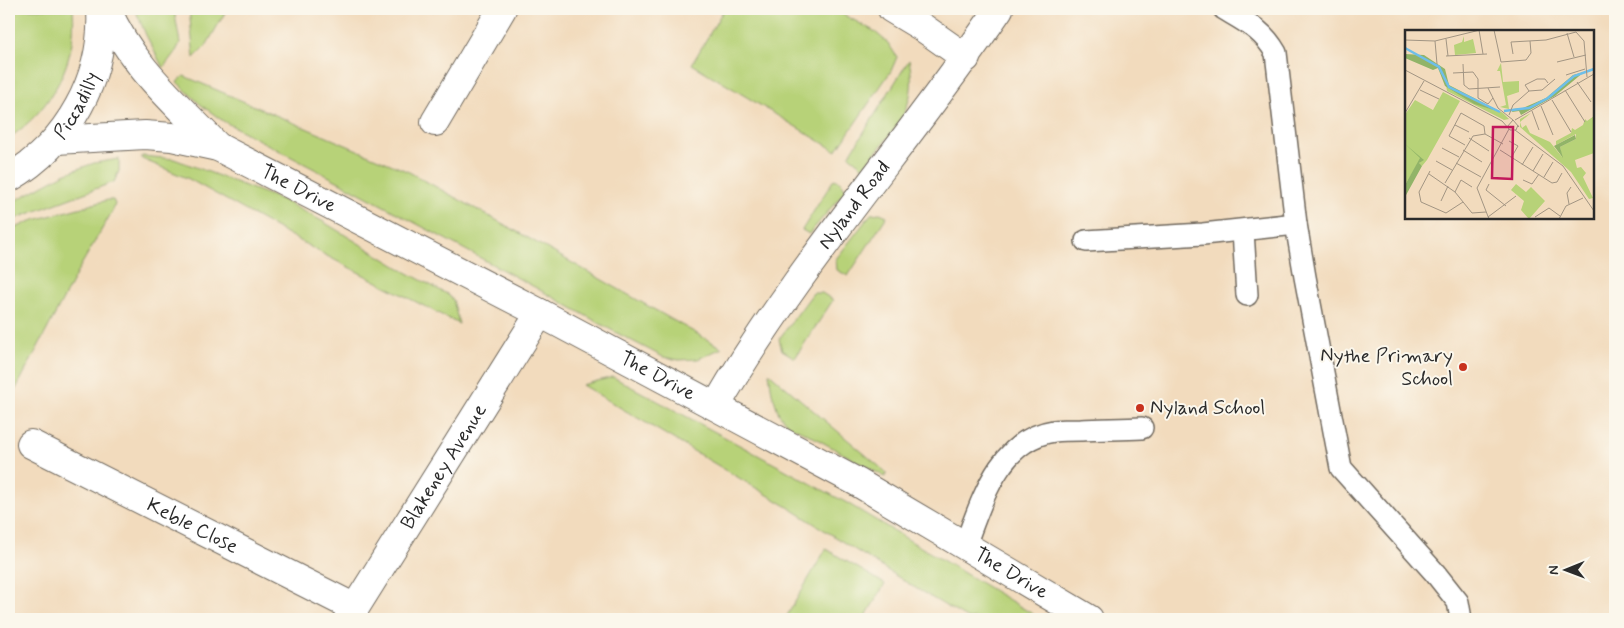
<svg xmlns="http://www.w3.org/2000/svg" width="1624" height="628" font-family="Mynerve,sans-serif">
  <style>
    .green { fill: #b7d278; stroke: #717e52 }
    .lines { fill: none; stroke-linecap: round; stroke-linejoin: round }
    .lane-casing { stroke: #71695e; stroke-width: 24 }
    .street-casing { stroke: #71695e; stroke-width: 30 }
    .secondary-casing { stroke: #71695e; stroke-width: 30 }
    .lane { stroke: #fff; stroke-width: 21 }
    .street { stroke: #fff; stroke-width: 28 }
    .secondary { stroke: #fff; stroke-width: 28 }
    .poi-dot { fill: #c8321e; stroke: #fbf7ec; stroke-width: 2 }
    .labels { text-anchor: middle; dominant-baseline: central; stroke-width: 4; stroke-linejoin: round; paint-order: stroke }
    .street-label { font-size: 20px; fill: #2b2b2b; stroke: #fbf7ec }
    .poi-label { font-size: 20px; fill: #2b2b2b; stroke: #fbf7ec; text-anchor: end }
    .inset-river { fill: none; stroke: #6ebee9; stroke-width: 2.5 }
    .inset-road { fill: none; stroke: #a29583; stroke-width: 1 }
    .view { fill: #c2185b; fill-opacity: 0.15; stroke: #c2185b; stroke-width: 2.5 }
    .inset-edge { fill: none; stroke: #2b2b2b; stroke-width: 2.5 }
  </style>
  <rect width="100%" height="100%" fill="#fbf7ec"/>
  <filter id="ink" filterUnits="userSpaceOnUse"><feTurbulence type="fractalNoise" baseFrequency=".02" numOctaves="2"/><feDisplacementMap in="SourceGraphic" scale="10" xChannelSelector="R" yChannelSelector="G"/><feConvolveMatrix kernelMatrix="1 2 1 2 8 2 1 2 1" color-interpolation-filters="sRGB"/></filter>
  <filter id="wash" filterUnits="userSpaceOnUse"><feTurbulence type="fractalNoise" baseFrequency=".0096" numOctaves="4" result="noise"/><feDisplacementMap in="SourceGraphic" scale="20" xChannelSelector="R" yChannelSelector="G"/><feGaussianBlur stdDeviation="1.12" result="paint"/><feColorMatrix in="noise" values="0 0 0 0 0 0 0 0 0 0 0 0 0 0 0 0 0 1.4 0 .05"/><feComposite in="paint" operator="in"/></filter>
  <g filter="url(#wash)">
    <rect width="100%" height="100%" fill="#f2dbbd"/>
    <g class="green">
      <path d="M9,9H73C78,61 52,109 9,138Z"/>
      <path d="M135,9H174L180,43L176,51L163,68L146,35Z"/>
      <path d="M189,9H227L206,46L194,58Z"/>
      <path d="M724,9H833L874,31L888,43L897,57L891,71L836,151L692,64Z"/>
      <path d="M909,60C920,110 892,132 863,167L849,156Z"/>
      <path d="M184,76L409,172L516,231L722,348L698,359L679,360L663,357L615,332L540,290L341,183L223,121L200,104L177,82Z"/>
      <path d="M142,156L174,159L206,171L282,200L322,221L406,272L447,294L453,300L459,324L325,255L189,179L142,159Z"/>
      <path d="M119,159V171L114,182L9,221V204L64,174L94,163Z"/>
      <path d="M834,179L840,181L846,190L809,234L802,230Z"/>
      <path d="M108,200H113L115,204L113,210L80,267L9,402V231L31,221Z"/>
      <path d="M880,213L887,216L848,276L837,270L836,259L871,214Z"/>
      <path d="M813,293H822L833,300L795,358L782,350L779,339Z"/>
      <path d="M769,373L887,473L885,477L806,433L788,425L779,414L772,393Z"/>
      <path d="M613,377L847,503L1041,619H968L912,586L788,507L582,385Z"/>
      <path d="M826,549L885,584L864,619H785Z"/>
    </g>
  </g>
  <g filter="url(#ink)">
    <g class="lines">
      <g class="lane-casing">
        <g id="lane">
          <path d="M1224,9C1246,22 1263,30 1276,53L1296,224L1305,277L1341,468L1435,573L1458,602L1461,619"/>
          <path d="M1243,231L1247,295"/>
          <path d="M1086,241L1203,234L1296,224"/>
          <path d="M965,545C982,501 999,439 1054,431C1063,430 1072,430 1081,430C1101,429 1122,429 1142,428"/>
        </g>
      </g>
      <g class="street-casing">
        <g id="street">
          <path d="M107,9C130,65 177,104 218,147"/>
          <path d="M892,9L922,27L966,58"/>
          <path d="M435,122L502,9"/>
          <path id="s1" d="M56,140L145,135L172,137L218,147L540,313L857,482L1089,619"/>
          <path id="s2" d="M716,406C798,265 908,143 999,9"/>
          <path id="s3" d="M31,444L355,608"/>
          <path id="s4" d="M348,619L540,313"/>
        </g>
      </g>
      <g class="secondary-casing">
        <g id="secondary">
          <path id="s5" d="M9,178C68,144 105,77 101,9"/>
        </g>
      </g>
      <use href="#lane" class="lane"/>
      <use href="#street" class="street"/>
      <use href="#secondary" class="secondary"/>
    </g>
  </g>
  <g class="poi-dot">
    <circle cx="1463" cy="367" r="5"/>
    <circle cx="1140" cy="408" r="5"/>
  </g>
  <g class="labels">
    <g class="street-label">
      <text stroke="none"><textPath href="#s5" startOffset="101">Piccadilly</textPath></text>
      <text stroke="none"><textPath href="#s1" startOffset="254">The Drive</textPath></text>
      <text stroke="none"><textPath href="#s2" startOffset="244">Nyland Road</textPath></text>
      <text stroke="none"><textPath href="#s1" startOffset="659">The Drive</textPath></text>
      <text stroke="none"><textPath href="#s4" startOffset="180">Blakeney Avenue</textPath></text>
      <text stroke="none"><textPath href="#s3" startOffset="181">Keble Close</textPath></text>
      <text stroke="none"><textPath href="#s1" startOffset="1064">The Drive</textPath></text>
    </g>
    <g class="poi-label">
      <text x="1453" y="356">Nythe Primary<tspan x="1453" dy="23">School</tspan></text>
      <text x="1150" y="408" text-anchor="start">Nyland School</text>
    </g>
  </g>
  <g transform="translate(1405 30)">
    <rect width="189" height="189" fill="#f2dbbd"/>
    <path d="M59,6V12L68,9L71,23L50,25L49,15L57,12ZM96,33L98,52L114,51V62L102,66L104,79L95,77L101,75L95,41H92ZM41,55L68,73L98,83L104,89L99,90L42,61ZM38,62L55,71L22,130L17,136L14,134L16,128L0,155L1,83L10,70L28,80ZM126,83L115,92L117,98L121,95L125,103L145,112L157,127L155,117L171,109V104L151,115V111L166,103L167,98L170,100L178,95L180,89L182,91L189,86V123L170,130L172,138L176,137L181,143L178,147L188,168L184,169L166,142L115,97V89ZM111,154L121,162L126,157L140,171L124,189L116,180L119,171L106,160Z" fill="#b7d278"/>
    <path d="M0,24L19,25L40,39L44,55L98,83L69,74L40,56L33,38L28,40L0,28ZM179,42L150,66L116,85L114,81L107,82L108,79L118,78L141,68L168,45ZM170,105L171,109L155,117L158,128L149,116ZM0,114L19,130L14,133L17,136L0,167V155L15,128Z" fill="#91b468"/>
    <path class="inset-river" d="M0,18L34,37L44,57L95,82M99,81L124,78L143,68L169,46L189,39"/>
    <path class="inset-road" d="M74,0L78,24M89,0L96,32M162,3L169,27M41,9L43,26M0,10L30,11L75,0M30,11L32,34M108,24L106,12L141,10L171,2L179,11L182,47M41,26L82,24M96,32L121,30L126,23L125,11M152,32L181,25M58,34L59,55L64,59M0,40L97,91L105,100H111L113,95M48,43L68,42L73,49V68L83,74L88,68M161,45L180,39M172,52L186,72M83,58L93,78L108,90M64,59L95,57M15,60L34,69M160,60L180,92M124,61L120,55L132,49H140L143,53M147,70L166,102M136,76L148,105M127,81L134,100M0,83L19,51M104,85L108,75L124,61L137,60L150,49M110,90L189,44M50,95L64,102M102,97L108,90L114,97M110,100L158,136L189,181M64,108L84,121M104,111L113,116L106,128M60,115L44,106L56,83L79,96L80,104M37,118L54,127M58,120L77,132M95,120L147,153L152,152L157,143M31,131L47,140M51,133L76,147M117,135L128,117M25,141L14,162L16,172L41,183L58,172M128,141L138,124M24,144L50,162L67,183L81,182M139,147L148,132M118,150L127,154L134,144M40,153L68,106L80,104L98,114M84,154L81,160L101,176M50,162L56,150L67,157M36,171L43,156M164,174L162,163L166,157M83,187L111,166M130,187L144,178L155,186M84,189L72,158L104,99M154,189L161,176L178,168"/>
    <path class="view" d="M88,97H108L107,149L87,148Z"/>
    <rect width="189" height="189" class="inset-edge"/>
  </g>
  <rect width="1624" height="628" fill="none" stroke="#fbf7ec" stroke-width="30"/>
  <g transform="translate(1566 570) rotate(269)" stroke="#fbf7ec" stroke-width="4" paint-order="stroke">
  <path d="M0-4L9 19L0 12L-9 19Z" fill="#2b2b2b"/>
  <text y="-8" font-size="14" font-weight="bold" text-anchor="middle" fill="#2b2b2b">N</text>
  </g>
</svg>
